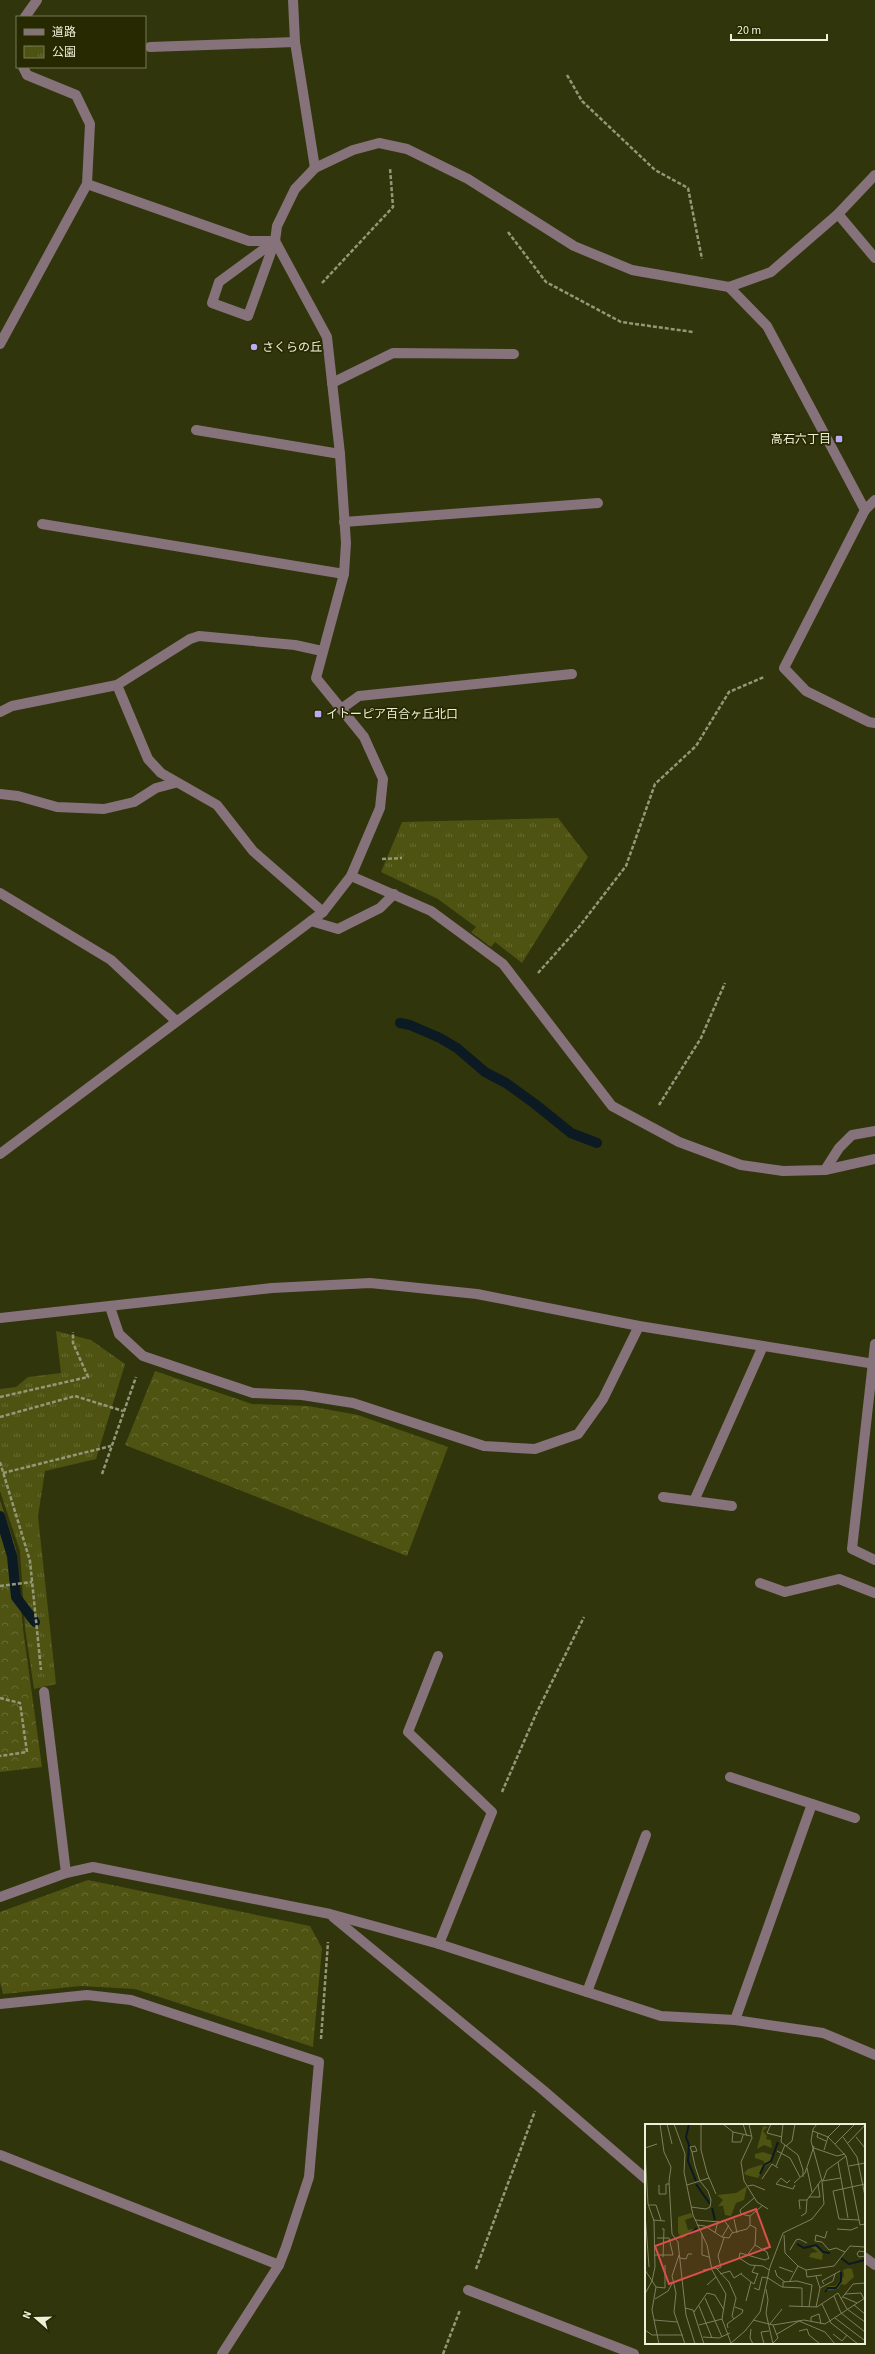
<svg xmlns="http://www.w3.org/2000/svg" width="875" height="2354" font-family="'Source Sans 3','Noto Sans JP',sans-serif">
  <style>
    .forest { fill: url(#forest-crowns) }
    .park { fill: url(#park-tufts) }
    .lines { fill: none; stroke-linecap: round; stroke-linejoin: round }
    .stream { stroke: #0b1a23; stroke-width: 10 }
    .path { stroke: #949878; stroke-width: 2.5; stroke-dasharray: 4 2; stroke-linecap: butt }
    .minor { stroke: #86727a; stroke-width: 10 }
    .poi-dot { fill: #bbaaf6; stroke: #272a01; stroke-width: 1.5 }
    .labels { text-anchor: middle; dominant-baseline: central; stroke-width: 3.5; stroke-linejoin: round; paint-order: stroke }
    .poi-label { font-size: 12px; fill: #edf1da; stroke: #272a01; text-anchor: start }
    .inset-river { fill: none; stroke: #0b1a23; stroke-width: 2 }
    .inset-road { fill: none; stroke: #7c805e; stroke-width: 1 }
    .view { fill: #db504c; fill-opacity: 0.15; stroke: #db504c; stroke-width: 2 }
    .inset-edge { fill: none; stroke: #edf1da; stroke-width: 2 }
  </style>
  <defs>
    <pattern id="forest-crowns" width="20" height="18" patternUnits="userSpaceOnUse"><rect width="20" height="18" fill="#4e5312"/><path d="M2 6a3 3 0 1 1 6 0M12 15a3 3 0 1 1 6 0" fill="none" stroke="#686c34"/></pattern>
    <pattern id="park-tufts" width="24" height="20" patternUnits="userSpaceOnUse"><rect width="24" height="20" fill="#4e5312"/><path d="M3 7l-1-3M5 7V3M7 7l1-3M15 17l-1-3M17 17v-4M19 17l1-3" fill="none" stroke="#686c34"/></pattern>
  </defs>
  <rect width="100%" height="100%" fill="#31350b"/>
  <g class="forest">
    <path d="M155,1371L252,1404L308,1406L358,1415L448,1447L407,1556L125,1445Z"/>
    <path d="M0,1500L16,1549L23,1629L42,1767L0,1772Z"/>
    <path d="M88,1880L310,1926L322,1948L313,2047L135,1989L81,1986L3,1994L0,1982V1912Z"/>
  </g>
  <g class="park">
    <path d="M558,818L588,857L522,963L495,942L491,947L471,932L476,927L438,899L381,872L402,822Z"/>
    <path d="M56,1331L91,1340L125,1364L96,1459L45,1471L38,1516L56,1684L34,1689L25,1628L20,1551L0,1491V1389L16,1387L28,1377L61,1373Z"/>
  </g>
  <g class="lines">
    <g class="stream">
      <path d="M400,1023L410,1025L440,1038L457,1048L485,1072L506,1083L535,1104L571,1133L597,1143"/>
      <path d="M0,1516L12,1556L16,1597L35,1622"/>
    </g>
    <g class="path">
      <path d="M567,75L582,101L655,170L688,188L702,259"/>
      <path d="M508,232L546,282L621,322L693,332"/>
      <path d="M322,283L393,207L390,168"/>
      <path d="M382,859L402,858"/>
      <path d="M538,973L579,927L626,866L655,784L696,746L729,692L764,677"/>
      <path d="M659,1105L701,1038L725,983"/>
      <path d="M0,1397L88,1377L73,1343V1332"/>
      <path d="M0,1417L75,1396L123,1411"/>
      <path d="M0,1462L30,1561L41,1670"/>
      <path d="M3,1473L111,1446"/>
      <path d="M102,1474L136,1377"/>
      <path d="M0,1586L32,1582"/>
      <path d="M0,1698L20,1703L27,1752L0,1756"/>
      <path d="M502,1792L536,1714L584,1617"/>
      <path d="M321,2039L328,1942"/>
      <path d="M476,2269L535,2111"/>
      <path d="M443,2354L460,2310"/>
    </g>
    <g class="minor">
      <path d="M293,0L295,42L315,168"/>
      <path d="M25,17L37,0"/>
      <path d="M150,47L295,42"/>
      <path d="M87,184L249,241H275"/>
      <path d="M838,214L875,258"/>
      <path d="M275,241L219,282L212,303L248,316L275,241L277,226L295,189L315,168L353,150L379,143L407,149L468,179L574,246L632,270L729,287L771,272L838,214L875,175"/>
      <path d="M729,287L767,326L865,510"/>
      <path d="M0,344L87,184L90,124L76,95L27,75L23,67"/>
      <path d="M332,383L393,353L514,354"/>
      <path d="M196,430L340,454"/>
      <path d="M875,500L865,510L784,668L806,691L869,722L875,723"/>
      <path d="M344,522L598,503"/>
      <path d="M42,524L344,574"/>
      <path d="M117,685L148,759L161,773L217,805L253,851L323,912"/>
      <path d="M341,709L359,696L572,674"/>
      <path d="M0,712L12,706L117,685L190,639L199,636L295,645L322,651"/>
      <path d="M0,794L18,796L57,807L104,809L134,802L156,788L175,783"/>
      <path d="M351,876L431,911L503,964L612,1106L679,1142L741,1165L783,1171L825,1170L875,1159"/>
      <path d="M0,893L111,960L176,1021"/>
      <path d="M311,921L338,929L380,908L394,894"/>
      <path d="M0,1154L323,912L351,876L380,808L383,779L364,737L316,678L344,574L346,543L340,454L327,337L275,241"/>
      <path d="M825,1170L839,1148L852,1135L875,1131"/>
      <path d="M110,1307L119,1334L143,1356L253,1393L302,1395L353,1403L484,1446L535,1449L578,1434L603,1399L639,1326"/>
      <path d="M0,1318L272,1288L370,1283L477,1294L639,1326L875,1364"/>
      <path d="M875,1344L852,1549L875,1560"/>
      <path d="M663,1497L732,1506"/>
      <path d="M694,1501L763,1346"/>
      <path d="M760,1583L785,1592L839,1579L875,1593"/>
      <path d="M438,1656L408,1732L492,1812L439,1944"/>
      <path d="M44,1692L66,1873"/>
      <path d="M730,1777L855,1818"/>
      <path d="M0,1897L66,1873L93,1867L330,1914L439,1944L661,2016L735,2020L823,2033L875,2055"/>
      <path d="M333,1917L543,2090L646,2179"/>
      <path d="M587,1992L646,1835"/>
      <path d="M0,2004L87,1995L131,2000L319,2062L309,2177L286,2247L279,2265L222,2354"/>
      <path d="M735,2020L812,1804"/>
      <path d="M0,2155L279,2265"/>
      <path d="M864,2257L875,2265"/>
      <path d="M468,2290L634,2354"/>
    </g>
  </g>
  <g class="poi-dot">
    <circle cx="254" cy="347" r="4"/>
    <rect x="835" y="435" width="8" height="8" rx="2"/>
    <rect x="314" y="710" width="8" height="8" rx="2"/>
  </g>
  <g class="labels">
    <g class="poi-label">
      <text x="262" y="347">さくらの丘</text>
      <text x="831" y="439" text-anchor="end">高石六丁目</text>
      <text x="326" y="714">イトーピア百合ヶ丘北口</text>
    </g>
  </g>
  <g transform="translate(645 2124)">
    <rect width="220" height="220" fill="#31350b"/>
    <path d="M118,2L123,3L118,7L122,12L121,15L126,16L127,24L119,21L112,25ZM118,28L127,31L126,39L119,43L113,54L101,51L99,49L103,45L119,40V37L110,34V30ZM102,62L99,76L91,79L86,92L80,91L78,82H73L78,76L72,71L91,69ZM46,89L48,93L40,96L43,106L53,104L36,115L33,108V93ZM170,121L178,128L177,136L164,133L166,129L173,128L166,123ZM203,144L207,145L209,153L200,161L196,160L193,165L179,167L183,162H190L199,152L198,146Z" fill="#4e5312"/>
    <path class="inset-river" d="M44,0L41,13L44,21L43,37L51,57M115,50L119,41L126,37L133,18M51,60L65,80M67,84L70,96M42,112L52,104M152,120L159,124L171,121L178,128L185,129M196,134L204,140L220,136M180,168L183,164H191L196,157V148"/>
    <path class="inset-road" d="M15,0L19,28L26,43L24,57L27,110L33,118L41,191L50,220M22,0L27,20M29,0L40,30L39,48L48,91L62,121L67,146L81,170L77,195L86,219M56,0V26L62,49L71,70M78,0L88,8L106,12M98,0L102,12M104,0L107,14L96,38L99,57L112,78L123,85M126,0L122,9L137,13M138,0L136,18L153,31L158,46V53M168,7L183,13L201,32L214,96L215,101L220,100M88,8L87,18H96L98,11M173,9L172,13L181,17M198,13L212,33L220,72M211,13L220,24M203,19L220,1M190,20L210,0M141,22L147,17L150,0M0,24L12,20M169,24L192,32L200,30M0,26L3,80L9,97L10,143L7,157L0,170M179,26L183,13L196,0M132,27L145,34L155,53M193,38L203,94M131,42L140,21M204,42L220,39M162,44L167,68M117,55L127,40L133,44M145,56L142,59L136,54L131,60L148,65L150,61M177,57L196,54M178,57L182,46L201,32M149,59L160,49L169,22M14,61V70H21V60H24M42,61L64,54M103,62L108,61L120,66M164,73H175L173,60M3,81H11L16,96M46,83L61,85L65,83L66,76L63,67L55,57L50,42L47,28L45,23L50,22L52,27L47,28M155,85L154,76H162M0,89L4,143M105,92L96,90L95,86L109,74M156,92L161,89L162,76L177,55M89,95L92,109M8,96L20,97M50,96L75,98L79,96L88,109M214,96L194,95L188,67L220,60M52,101L60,102L77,113L84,114L87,109L102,105L105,101V92L117,82M17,105H19L18,133M192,105L206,106L213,103M182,107L180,114L171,111L170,117L177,118L184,126L191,124L200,128M70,109L73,97M57,110V131L64,133M139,111L140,129L153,142L161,146L189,142L205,122L220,123M77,113L84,101M110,121L122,128L124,135M145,126L151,116L154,115L162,119M220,128L214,127L212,130L214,133L220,132M103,130L110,121L111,104L105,101M9,131H28L24,114H12M34,131L27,152L31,169L29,188L40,220M35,134L41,135L43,130H47M124,134L120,136L95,129L94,134L105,141L118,142L124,146M110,142L107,148L113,150M134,143L148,148M72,145L76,143L73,132L79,114M0,146L11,163L7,186L14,220M58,146L71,144L84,158L91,174L87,192L89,195M130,146L132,152L140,158M161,146L162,153L177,151M75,150L85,147L89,154L97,149M96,150L106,158L101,177M145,157L153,142M106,158L109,160L113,149M179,160L177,157L195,147M62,161L71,153M11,163L20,164V141M138,163V158L152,157L167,161L164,183M109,164L114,166L117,153L123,154L137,163L157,164V182M175,164L188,157L190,150M121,165L123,176L121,189L128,220M200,170L216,169L219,175M189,172L196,189L220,208M198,173L212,179M60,174L77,213M10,175L23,167L28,158M196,175L208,160L220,159M177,180L186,199L213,220M209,181L220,190M54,182L67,214M144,182L172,183L193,169L202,185L220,198M171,183L175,164L171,152M40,184L48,186L59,220M49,188L62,169L70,171L79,186M190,194L219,216M9,196L32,198M108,196L128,201L159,196L180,200L220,174M154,197L180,208L190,220M166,197V193L174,190L176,200M125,200L137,185M54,201L77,195M83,204L82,200L97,189L98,186L90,183M106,205L105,214L108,220M0,206L7,211H38M154,207L162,205L164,211L175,220M132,210L154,197M188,210L197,217L202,211M58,213L74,214L85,209M128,219L133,214L128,201M85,220L100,207L115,188L125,143L138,109L167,95L179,80L177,57L166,17L168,5L172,0M119,220L116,208L124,207"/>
    <path class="view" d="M111,85L125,123L24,160L10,122Z"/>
    <rect width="220" height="220" class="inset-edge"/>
  </g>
  <rect x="16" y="16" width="130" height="52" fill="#272a01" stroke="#767a58"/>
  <rect x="24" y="29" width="20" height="6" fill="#86727a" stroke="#767a58"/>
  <text x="52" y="36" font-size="12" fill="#edf1da">道路</text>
  <rect x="24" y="46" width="20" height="12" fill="url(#park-tufts)" stroke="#767a58"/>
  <text x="52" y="56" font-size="12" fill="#edf1da">公園</text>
  <g transform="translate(36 2318) rotate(290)" stroke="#272a01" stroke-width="3" paint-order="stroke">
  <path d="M0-3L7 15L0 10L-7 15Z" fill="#edf1da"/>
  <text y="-6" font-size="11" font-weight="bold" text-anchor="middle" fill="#edf1da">N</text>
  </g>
  <path d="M731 34v6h96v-6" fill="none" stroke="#edf1da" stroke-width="2"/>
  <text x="737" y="34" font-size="12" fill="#edf1da" stroke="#272a01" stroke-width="3" paint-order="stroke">20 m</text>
</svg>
